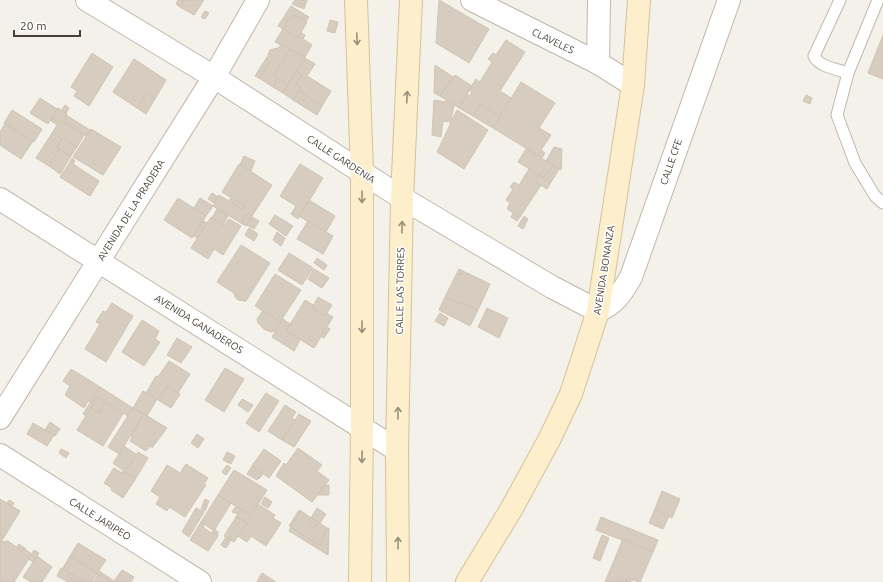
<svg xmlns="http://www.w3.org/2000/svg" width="883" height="582" font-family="Ubuntu,sans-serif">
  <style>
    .building { fill: #d6ccbf; stroke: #d0c4b2; fill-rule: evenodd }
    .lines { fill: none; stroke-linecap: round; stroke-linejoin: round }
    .lane-casing { stroke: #c0b8ac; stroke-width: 13 }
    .street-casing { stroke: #c0b8ac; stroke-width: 24 }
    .secondary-casing { stroke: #d3c29a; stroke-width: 24 }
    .lane { stroke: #fff; stroke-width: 11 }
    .street { stroke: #fff; stroke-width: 22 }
    .secondary { stroke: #fdefcb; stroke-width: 22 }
    .oneway { stroke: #998f7a }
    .labels { text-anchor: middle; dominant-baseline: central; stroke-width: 3; stroke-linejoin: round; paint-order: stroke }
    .street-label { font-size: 10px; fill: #484138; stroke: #fff }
  </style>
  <rect width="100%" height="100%" fill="#f4f1ea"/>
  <g class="building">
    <path d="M178,0H184L180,7L176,4Z"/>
    <path d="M184,0H204L194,15L180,7Z"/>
    <path d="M295,0H307L304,9L292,4Z"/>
    <path d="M439,0L489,29L469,63L436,43Z"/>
    <path d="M291,6L309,17L306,21L297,16H292L283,29L278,26Z"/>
    <path d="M205,11L209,13L205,19L201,17Z"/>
    <path d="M293,16H297L307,22L298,38L283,29L290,17Z"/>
    <path d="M330,20L338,22L335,33L327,31Z"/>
    <path d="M283,29L298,38L299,36L312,45L305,57L282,44L281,45L275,42Z"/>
    <path d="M301,33L305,35L303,39L299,36Z"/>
    <path d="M883,35V79L868,73Z"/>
    <path d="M506,40L525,52L500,91L511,98L500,117L481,104L473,116L459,108L467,94L470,96L472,92L469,90L476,79L480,82L492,62L488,59L493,53L496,55Z"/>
    <path d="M282,44L290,49L274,76L278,78L273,87L259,78L269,63L267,61L268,55L270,50L278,48Z"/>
    <path d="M290,49L305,57L288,84L274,76Z"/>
    <path d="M92,53L113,67L89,106L74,96L77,91L71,87Z"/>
    <path d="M267,57L269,63L259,78L255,76Z"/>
    <path d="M305,58L315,64L307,76L331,91L322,106L299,91L301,87L296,84L302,75L296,71Z"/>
    <path d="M134,59L166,80L155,99L147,93L137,108L113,92Z"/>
    <path d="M435,65L453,77L440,96L434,93Z"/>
    <path d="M296,71L302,75L296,84L301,87L293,100L283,93Z"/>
    <path d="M455,75L472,86L459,108L440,96Z"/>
    <path d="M278,78L288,84L283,93L273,87Z"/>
    <path d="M521,82L555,103L539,128L551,135L541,150L545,153L542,158L493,128Z"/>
    <path d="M299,91L322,106L317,115L293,100Z"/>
    <path d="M147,93L155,99L146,114L137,108Z"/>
    <path d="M806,95L812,98L810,104L803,101Z"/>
    <path d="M40,98L57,109L48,124L30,113Z"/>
    <path d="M434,100L446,102V100L454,104L451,122L443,121L441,137L432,135Z"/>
    <path d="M481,104L500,117L493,128L473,116Z"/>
    <path d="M65,105L69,108L66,113L62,110Z"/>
    <path d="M58,108L67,114L61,124L51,118Z"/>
    <path d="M12,110L42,129L34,142L4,123Z"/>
    <path d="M457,110L488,130L464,169L437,152Z"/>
    <path d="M66,115L90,130L86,136L62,121Z"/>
    <path d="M51,118L59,122L57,125L50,120Z"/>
    <path d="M62,121L84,135L77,147L63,138L62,139L52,133L59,122L61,124Z"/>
    <path d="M5,124L33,141L21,159L0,145V132Z"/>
    <path d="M91,129L121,147L103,175L73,157Z"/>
    <path d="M52,133L62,139L57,147L59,149L49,166L36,158Z"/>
    <path d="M63,138L77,147L71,156L57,147Z"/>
    <path d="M554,147L562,149L561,170L546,161Z"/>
    <path d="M59,149L71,156L60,174L49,166Z"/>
    <path d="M526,149L553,165L548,173L543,170L539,175L518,162Z"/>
    <path d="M244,156L255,161L251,171L240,165Z"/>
    <path d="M72,158L75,161L73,164L70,162Z"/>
    <path d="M70,162L99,181L90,196L60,177Z"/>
    <path d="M239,164L272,185L252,216L248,213L241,223L213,206L219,195L229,201L231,198L222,192ZM236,200L245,206L243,210L233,204Z"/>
    <path d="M300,164L323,178L298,219L291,214L296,206L280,196Z"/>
    <path d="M553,165L559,169L547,189L535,181L539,175L543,178L545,174L541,172L543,170L548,173Z"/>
    <path d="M529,169L539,175L535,181L541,185L520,217L507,209L510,203L506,200L513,189L510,187L514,182L519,185Z"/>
    <path d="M541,172L545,174L543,178L539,175Z"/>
    <path d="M212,193L218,197L214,203L208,199Z"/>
    <path d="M178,198L206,216L192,238L164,220Z"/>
    <path d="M200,198L213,206L206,216L194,208Z"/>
    <path d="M236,200L245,206L243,210L233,204Z"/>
    <path d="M309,200L335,216L326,232L299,216Z"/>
    <path d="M217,209L228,216L223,225L212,218Z"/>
    <path d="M248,213L252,216L246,226L241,223Z"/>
    <path d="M513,213L520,217L517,221L511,217Z"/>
    <path d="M275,215L293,226L286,236L269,224Z"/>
    <path d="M524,216L528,219L523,229L518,226Z"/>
    <path d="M211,217L224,226L229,219L241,226L223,255L214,249L208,259L191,248Z"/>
    <path d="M252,217L259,221L254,229L247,225Z"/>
    <path d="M203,221L207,223L197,238L194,236Z"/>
    <path d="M308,221L333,236L323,254L297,239Z"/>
    <path d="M249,228L258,234L254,241L245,235Z"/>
    <path d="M277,232L285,238L281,246L273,240Z"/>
    <path d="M241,245L270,263L246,301L217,282Z"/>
    <path d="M289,253L313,268L302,285L278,270Z"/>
    <path d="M317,258L327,265L324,270L314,263Z"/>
    <path d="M314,269L329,278L322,288L308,279Z"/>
    <path d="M459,269L463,271L461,275L457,273Z"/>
    <path d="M463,271L490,284L477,312L476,309L461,303V304L445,297L457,273L461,275Z"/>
    <path d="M275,274L301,290L280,322L255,306Z"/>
    <path d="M234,293L246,301L238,300L235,297Z"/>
    <path d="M318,297L332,305L325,316L312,308Z"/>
    <path d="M445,297L461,304V303L476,309L477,312L470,326L439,310Z"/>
    <path d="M305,300L313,305L312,308L325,316L326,313L333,317L314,348L286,331Z"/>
    <path d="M112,303L133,316L106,362L85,349L100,324L96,322L103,311L106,312Z"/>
    <path d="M487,308L508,318L499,338L478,327Z"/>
    <path d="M263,311L280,322L275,331L271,332L264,329L258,323L257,319Z"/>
    <path d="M440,313L448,318L444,326L435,321Z"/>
    <path d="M283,319L290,324L286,331L300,340L294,351L272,337Z"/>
    <path d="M142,320L159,331L155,339L160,342L144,366L122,352Z"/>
    <path d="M327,327L330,329L324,338L321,336Z"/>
    <path d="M177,338L192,347L181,363L167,355Z"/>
    <path d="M169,361L190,374L178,393L167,386L158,400L146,393L156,376L158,377Z"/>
    <path d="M225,368L244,379L224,412L205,400Z"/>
    <path d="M71,369L100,387L91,402L88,401L84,408L65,395L70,386L63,381Z"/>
    <path d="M167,386L180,394L171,408L158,400Z"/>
    <path d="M100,387L133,408L128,416L97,397L86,416L83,414Z"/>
    <path d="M143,391L157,399L147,416L133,408Z"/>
    <path d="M266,393L279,401L259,432L246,423Z"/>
    <path d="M97,397L105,403L99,413L91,408Z"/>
    <path d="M242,399L253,405L248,412L238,405Z"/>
    <path d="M105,403L123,414L103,446L77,430L91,408L99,413Z"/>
    <path d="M285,405L296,412L292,418L295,420L282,440L268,431Z"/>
    <path d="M133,408L144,414L119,454L108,447Z"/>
    <path d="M144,414L167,428L152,448L150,446L146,451L130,441L132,437L131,436Z"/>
    <path d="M299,414L311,421L294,447L282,440Z"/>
    <path d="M50,422L60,429L55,436L45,430Z"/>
    <path d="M33,423L54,435L47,446L27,434Z"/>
    <path d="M197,434L204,439L198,448L191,443Z"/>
    <path d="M124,446L137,455L125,472L113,463Z"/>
    <path d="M298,448L322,465L317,471L329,480L312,502L276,476L284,463L286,465Z"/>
    <path d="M61,449L69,453L66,458L59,453Z"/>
    <path d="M264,449L281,461L269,478L252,466Z"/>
    <path d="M138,452L148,458L136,478L125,472Z"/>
    <path d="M227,452L235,456L231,464L223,460Z"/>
    <path d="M186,464L208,478L204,484L206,485L185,517L169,507L167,511L156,504L160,497L151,491L167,465L180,473Z"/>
    <path d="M227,465L231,468L226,475L222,472Z"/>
    <path d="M252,466L263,474L259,479L258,478L257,480L247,474Z"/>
    <path d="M114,468L122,473L123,471L136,478L123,498L111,490L112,488L104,483Z"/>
    <path d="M234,470L267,490L251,516L218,495Z"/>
    <path d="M325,485H329V495H318Z"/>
    <path d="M662,491L680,499L672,518L655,509Z"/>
    <path d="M218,495L231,503L214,531L201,522Z"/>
    <path d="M265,497L272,502L268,508L261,504Z"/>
    <path d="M0,499L20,511L1,542L0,541Z"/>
    <path d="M205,499L209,501L205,511L201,509Z"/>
    <path d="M9,500L14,503L12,506L7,503Z"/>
    <path d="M258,504L275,515L273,518L281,523L266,546L251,536L247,542L238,536Z"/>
    <path d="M236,506L241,509L238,514L232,512Z"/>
    <path d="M196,508L204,512L189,537L182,532Z"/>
    <path d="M317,508L326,514L320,523L311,518Z"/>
    <path d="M241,509L251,516L247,523L236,517Z"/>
    <path d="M655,509L669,516L663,529L649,523Z"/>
    <path d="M299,510L301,511L291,527L289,526Z"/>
    <path d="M301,511L313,519L309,525L312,528L315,527L318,522L327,528L320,546L291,527Z"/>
    <path d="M236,517L247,523L234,542L224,536Z"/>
    <path d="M601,517L658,540L653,552L596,530Z"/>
    <path d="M313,519L318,522L315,527L312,528L309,525Z"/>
    <path d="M201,522L204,524L203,527L211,533L215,530L218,532V536L208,551L190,540Z"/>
    <path d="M291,527L320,546L327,528H329L328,555L289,531Z"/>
    <path d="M602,535L609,538L600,561L593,558Z"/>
    <path d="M226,537L231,540L226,548L221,545Z"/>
    <path d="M623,539L653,552L640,582L632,580L630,582L619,578L618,582H605Z"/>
    <path d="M8,541L22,551L23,548L32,554L14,582H0V544L1,542Z"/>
    <path d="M78,543L106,560L97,573L70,556Z"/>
    <path d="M19,544L26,549H25L23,548L22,551L17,547Z"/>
    <path d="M34,550L39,553L33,562L29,559Z"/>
    <path d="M37,556L52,567L42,582H31L23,577Z"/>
    <path d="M70,556L97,573L92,582H84L63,568Z"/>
    <path d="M61,568L69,573L67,576L74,581L76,578L84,582H68L57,576Z"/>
    <path d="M122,570L134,577L131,582H112L97,573L99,571L114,581Z"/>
    <path d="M69,573L76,577L74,581L67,576Z"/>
    <path d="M262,573L276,582H266V580L260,576Z"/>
    <path d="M98,574L112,582H94Z"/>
    <path d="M260,576L266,580V582H257Z"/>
    <path d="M619,578L630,582H618Z"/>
  </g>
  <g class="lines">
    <g class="lane-casing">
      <g id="lane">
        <path d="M840,0L814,56C819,67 837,69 848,73L837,115L855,163L875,196L883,203"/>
        <path d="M848,73L878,0"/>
      </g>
    </g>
    <g class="street-casing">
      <g id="street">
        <path d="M87,0L214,77L402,198L552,287L598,311C616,303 621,294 631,277L729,0"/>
        <path d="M472,0L598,63L633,85"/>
        <path d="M598,63L599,0"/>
        <path d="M0,199L397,450"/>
        <path d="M0,418L214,77L258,0"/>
        <path d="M0,455L200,582"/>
      </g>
    </g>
    <g class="secondary-casing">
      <g id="secondary">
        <path d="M356,0L362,173V428L360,582"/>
        <path d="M398,582L397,450L402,198L411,0"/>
        <path d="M467,582L512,508L549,440L571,394L598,311L633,85L639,0"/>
      </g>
    </g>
    <use href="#lane" class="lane"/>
    <use href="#street" class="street"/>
    <use href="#secondary" class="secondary"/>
  </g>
  <defs><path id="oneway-shaft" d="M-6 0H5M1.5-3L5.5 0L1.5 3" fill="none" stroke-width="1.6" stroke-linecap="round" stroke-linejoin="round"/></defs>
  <g class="oneway">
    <use href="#oneway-shaft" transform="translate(357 39) rotate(88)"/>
    <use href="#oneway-shaft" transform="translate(407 97) rotate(-87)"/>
    <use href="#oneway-shaft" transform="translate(362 197) rotate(90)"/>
    <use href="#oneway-shaft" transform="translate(402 227) rotate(-89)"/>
    <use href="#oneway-shaft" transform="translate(362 327) rotate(90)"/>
    <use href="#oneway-shaft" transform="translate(398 413) rotate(-89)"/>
    <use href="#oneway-shaft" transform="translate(362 457) rotate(91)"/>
    <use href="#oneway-shaft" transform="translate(398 543) rotate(-90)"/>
  </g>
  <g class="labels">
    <g class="street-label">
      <text transform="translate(553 41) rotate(26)">CLAVELES</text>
      <text transform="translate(341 159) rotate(33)">CALLE GARDENIA</text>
      <text transform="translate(671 162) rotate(-71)">CALLE CFE</text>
      <text transform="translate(131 210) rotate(-58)">AVENIDA DE LA PRADERA</text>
      <text transform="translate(604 270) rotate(-81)">AVENIDA BONANZA</text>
      <text transform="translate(400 291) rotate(-89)">CALLE LAS TORRES</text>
      <text transform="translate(199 324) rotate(32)">AVENIDA GANADEROS</text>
      <text transform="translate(100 519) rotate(32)">CALLE JARIPEO</text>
    </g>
  </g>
  <path d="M14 30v6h66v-6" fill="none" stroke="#484138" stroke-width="2"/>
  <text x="20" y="30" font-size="12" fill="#484138" stroke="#ffffff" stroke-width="3" paint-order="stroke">20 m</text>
</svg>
